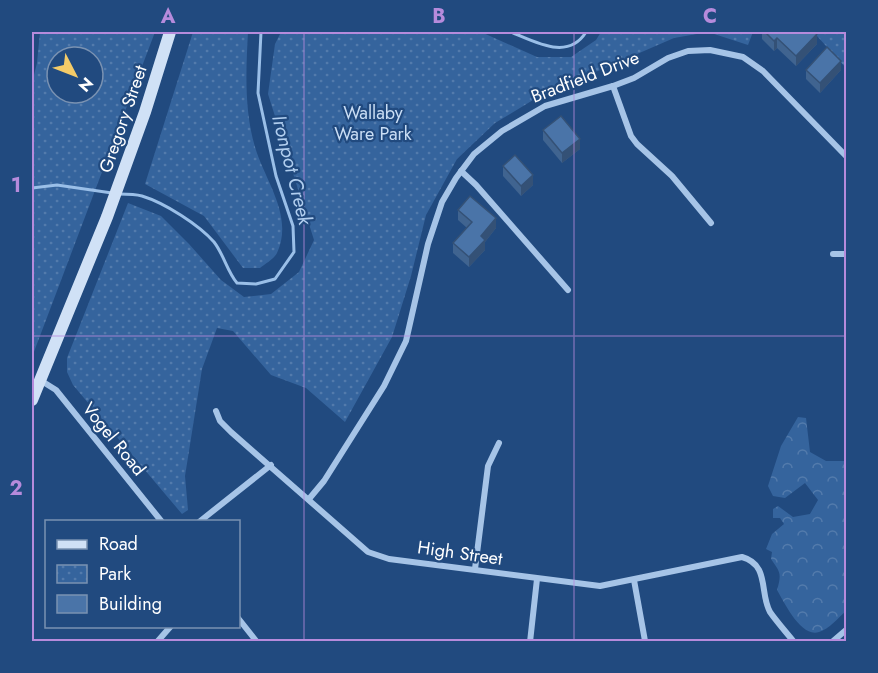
<svg xmlns="http://www.w3.org/2000/svg" width="878" height="673" font-family="Jost,sans-serif">
  <style>
    .forest { fill: url(#forest-crowns) }
    .park { fill: url(#park-dots); fill-rule: evenodd }
    .lines { fill: none; stroke-linecap: round; stroke-linejoin: round }
    .stream { stroke: #9abfe8; stroke-width: 3 }
    .street { stroke: #a6c4e7; stroke-width: 6 }
    .secondary { stroke: #d0e1f6; stroke-width: 12 }
    .wall { fill: #406490 }
    .shaded-wall { fill: #345176 }
    .building { fill: #4a74a8; stroke: #345176; stroke-width: 1.5 }
    .grid { fill: none; stroke: #b68bdc; stroke-width: 1.5; stroke-opacity: 0.55 }
    .labels { text-anchor: middle; dominant-baseline: central; stroke-width: 4.5; stroke-linejoin: round; paint-order: stroke }
    .street-label { font-size: 18px; fill: #fff; stroke: #214a7f }
    .park-label { font-size: 18px; fill: #cadef5; stroke: #214a7f }
    .water-label { font-size: 20px; font-style: italic; fill: #b1ceef; stroke: #214a7f }
    .neatline { fill: none; stroke: #b68bdc; stroke-width: 2 }
    .grid-label { font-size: 20px; text-anchor: middle; font-weight: bold; fill: #b68bdc }
  </style>
  <defs>
    <pattern id="forest-crowns" width="20" height="18" patternUnits="userSpaceOnUse" patternTransform="scale(1.5)"><rect width="20" height="18" fill="#35649d"/><path d="M2 6a3 3 0 1 1 6 0M12 15a3 3 0 1 1 6 0" fill="none" stroke="#537bac"/></pattern>
    <pattern id="park-dots" width="8" height="8" patternUnits="userSpaceOnUse" patternTransform="scale(1.5)"><rect width="8" height="8" fill="#35649d"/><path d="M2 2h.1M6 6h.1" fill="none" stroke="#537bac" stroke-width="1.8" stroke-linecap="round"/></pattern>
  </defs>
  <rect width="100%" height="100%" fill="#214a7f"/>
  <path class="forest" d="M798,417L806,418L810,452L826,461H846V611C838,618 829,629 819,632C801,638 784,602 777,590C782,573 780,572 771,559L772,552L766,549L772,534L784,524L780,518H773V509L778,506L793,517L810,514L818,500L805,483L785,498L773,496L768,486L781,446Z"/>
  <g class="park">
    <path d="M40,32H155L32,357V83L37,63ZM57,57H93V93H57Z"/>
    <path d="M193,32H248C246,69 244,110 255,147C265,181 294,216 277,253C274,259 265,264 260,268H243L204,216L145,184Z"/>
    <path d="M281,32H481L537,57H571L596,40L601,32H753L748,45L708,32L674,38L538,97L495,123L457,159L426,215L411,276L392,337L345,422L306,388L271,375L233,331L217,328L202,369L185,476L188,510L182,514L73,385L67,372V358L128,203L161,216L189,244L221,280L244,297L271,294L299,272L314,240L268,94L275,44Z"/>
    <path d="M809,32H846V68L817,36Z"/>
  </g>
  <g class="lines">
    <g class="stream">
      <path d="M511,32C536,42 568,61 586,32"/>
      <path d="M32,188L57,185L112,193"/>
      <path d="M119,194C126,194 135,194 142,196C165,203 199,225 214,242C224,255 227,271 237,283L256,284L275,279L294,252L293,226L276,176L258,93L261,32"/>
    </g>
    <g class="street">
      <path d="M613,86L631,136L637,144L672,176L711,223"/>
      <path d="M461,171L476,185L568,290"/>
      <path d="M833,254H846"/>
      <path d="M40,380L56,390L162,522"/>
      <path d="M216,411L220,421L231,432L368,552L389,559L600,586L742,557C770,565 759,592 770,612C777,622 786,632 794,642"/>
      <path d="M309,499L324,481L384,386L406,341L428,244L442,202L456,178L474,154L502,131L545,106L613,86L634,78L668,58L688,51L710,50L743,57L763,71L846,156"/>
      <path d="M199,522L271,465"/>
      <path d="M475,569L488,466L499,443"/>
      <path d="M634,580L645,641"/>
      <path d="M238,618L257,642"/>
      <path d="M157,642L171,626"/>
      <path d="M530,642L537,579"/>
      <path d="M832,642L846,630"/>
    </g>
    <path class="secondary" d="M32,400L107,217L145,112L170,32"/>
  </g>
  <g class="wall">
    <path d="M762,32H814L817,44L796,66L777,48L774,51L762,39Z"/>
    <path d="M806,70H841L820,93L806,79Z"/>
    <path d="M543,130L580,149L562,163L543,140Z"/>
    <path d="M503,166L533,185L521,196L503,176Z"/>
    <path d="M458,210L496,228L485,242V250L469,267L453,253V243L467,228L458,220Z"/>
  </g>
  <g class="shaded-wall">
    <path d="M817,34V44L796,66V56Z"/>
    <path d="M777,38V48L774,51V41Z"/>
    <path d="M841,61V70L820,93V83Z"/>
    <path d="M580,139V149L562,163V153Z"/>
    <path d="M533,175V185L521,196V186Z"/>
    <path d="M496,218V228L485,242V250L469,267V257L481,236Z"/>
  </g>
  <g class="building">
    <path d="M765,32H814L817,34L796,56L777,38L774,41Z"/>
    <path d="M827,47L841,61L820,83L806,70Z"/>
    <path d="M561,116L580,139L562,153L543,130Z"/>
    <path d="M515,155L533,175L521,186L503,166Z"/>
    <path d="M470,196L496,218L481,236L485,240L469,257L453,243L472,222L458,210Z"/>
  </g>
  <path class="grid" d="M304,32V642M574,32V642M32,336H846"/>
  <g class="labels">
    <g class="street-label">
      <text transform="translate(585 77) rotate(-21)">Bradfield Drive</text>
      <text transform="translate(123 119) rotate(-71)">Gregory Street</text>
      <text transform="translate(114 439) rotate(51)">Vogel Road</text>
      <text transform="translate(460 553) rotate(8)">High Street</text>
    </g>
    <g class="park-label">
      <text x="373" y="113">Wallaby<tspan x="373" dy="21">Ware Park</tspan></text>
    </g>
    <g class="water-label">
      <text transform="translate(292 170) rotate(76)">Ironpot Creek</text>
    </g>
  </g>
  <rect width="878" height="673" fill="none" stroke="#214a7f" stroke-width="66"/>
  <rect x="45" y="520" width="195" height="108" fill="#214a7f" stroke="#7a92b2" stroke-width="1.5"/>
  <rect x="57" y="540" width="30" height="9" fill="#d0e1f6" stroke="#7a92b2" stroke-width="1.5"/>
  <text x="99" y="550" font-size="18" fill="#ffffff">Road</text>
  <rect x="57" y="565" width="30" height="18" fill="url(#park-dots)" stroke="#7a92b2" stroke-width="1.5"/>
  <text x="99" y="580" font-size="18" fill="#ffffff">Park</text>
  <rect x="57" y="595" width="30" height="18" fill="#4a74a8" stroke="#7a92b2" stroke-width="1.5"/>
  <text x="99" y="610" font-size="18" fill="#ffffff">Building</text>
  <g transform="translate(75 75) rotate(132)"><circle r="28" fill="#214a7f" stroke="#7a92b2" stroke-width="1.5"/>
  <path d="M0-4.5L10 22L0 15L-10 22Z" fill="#f4cb68"/>
  <text y="-9" font-size="16" font-weight="bold" text-anchor="middle" fill="#ffffff">N</text>
  </g>
  <rect x="33" y="33" width="812" height="607" class="neatline"/>
  <g class="grid-label">
    <text x="168" y="23">A</text>
    <text x="439" y="23">B</text>
    <text x="710" y="23">C</text>
    <text x="16" y="192">1</text>
    <text x="16" y="495">2</text>
  </g>
</svg>
